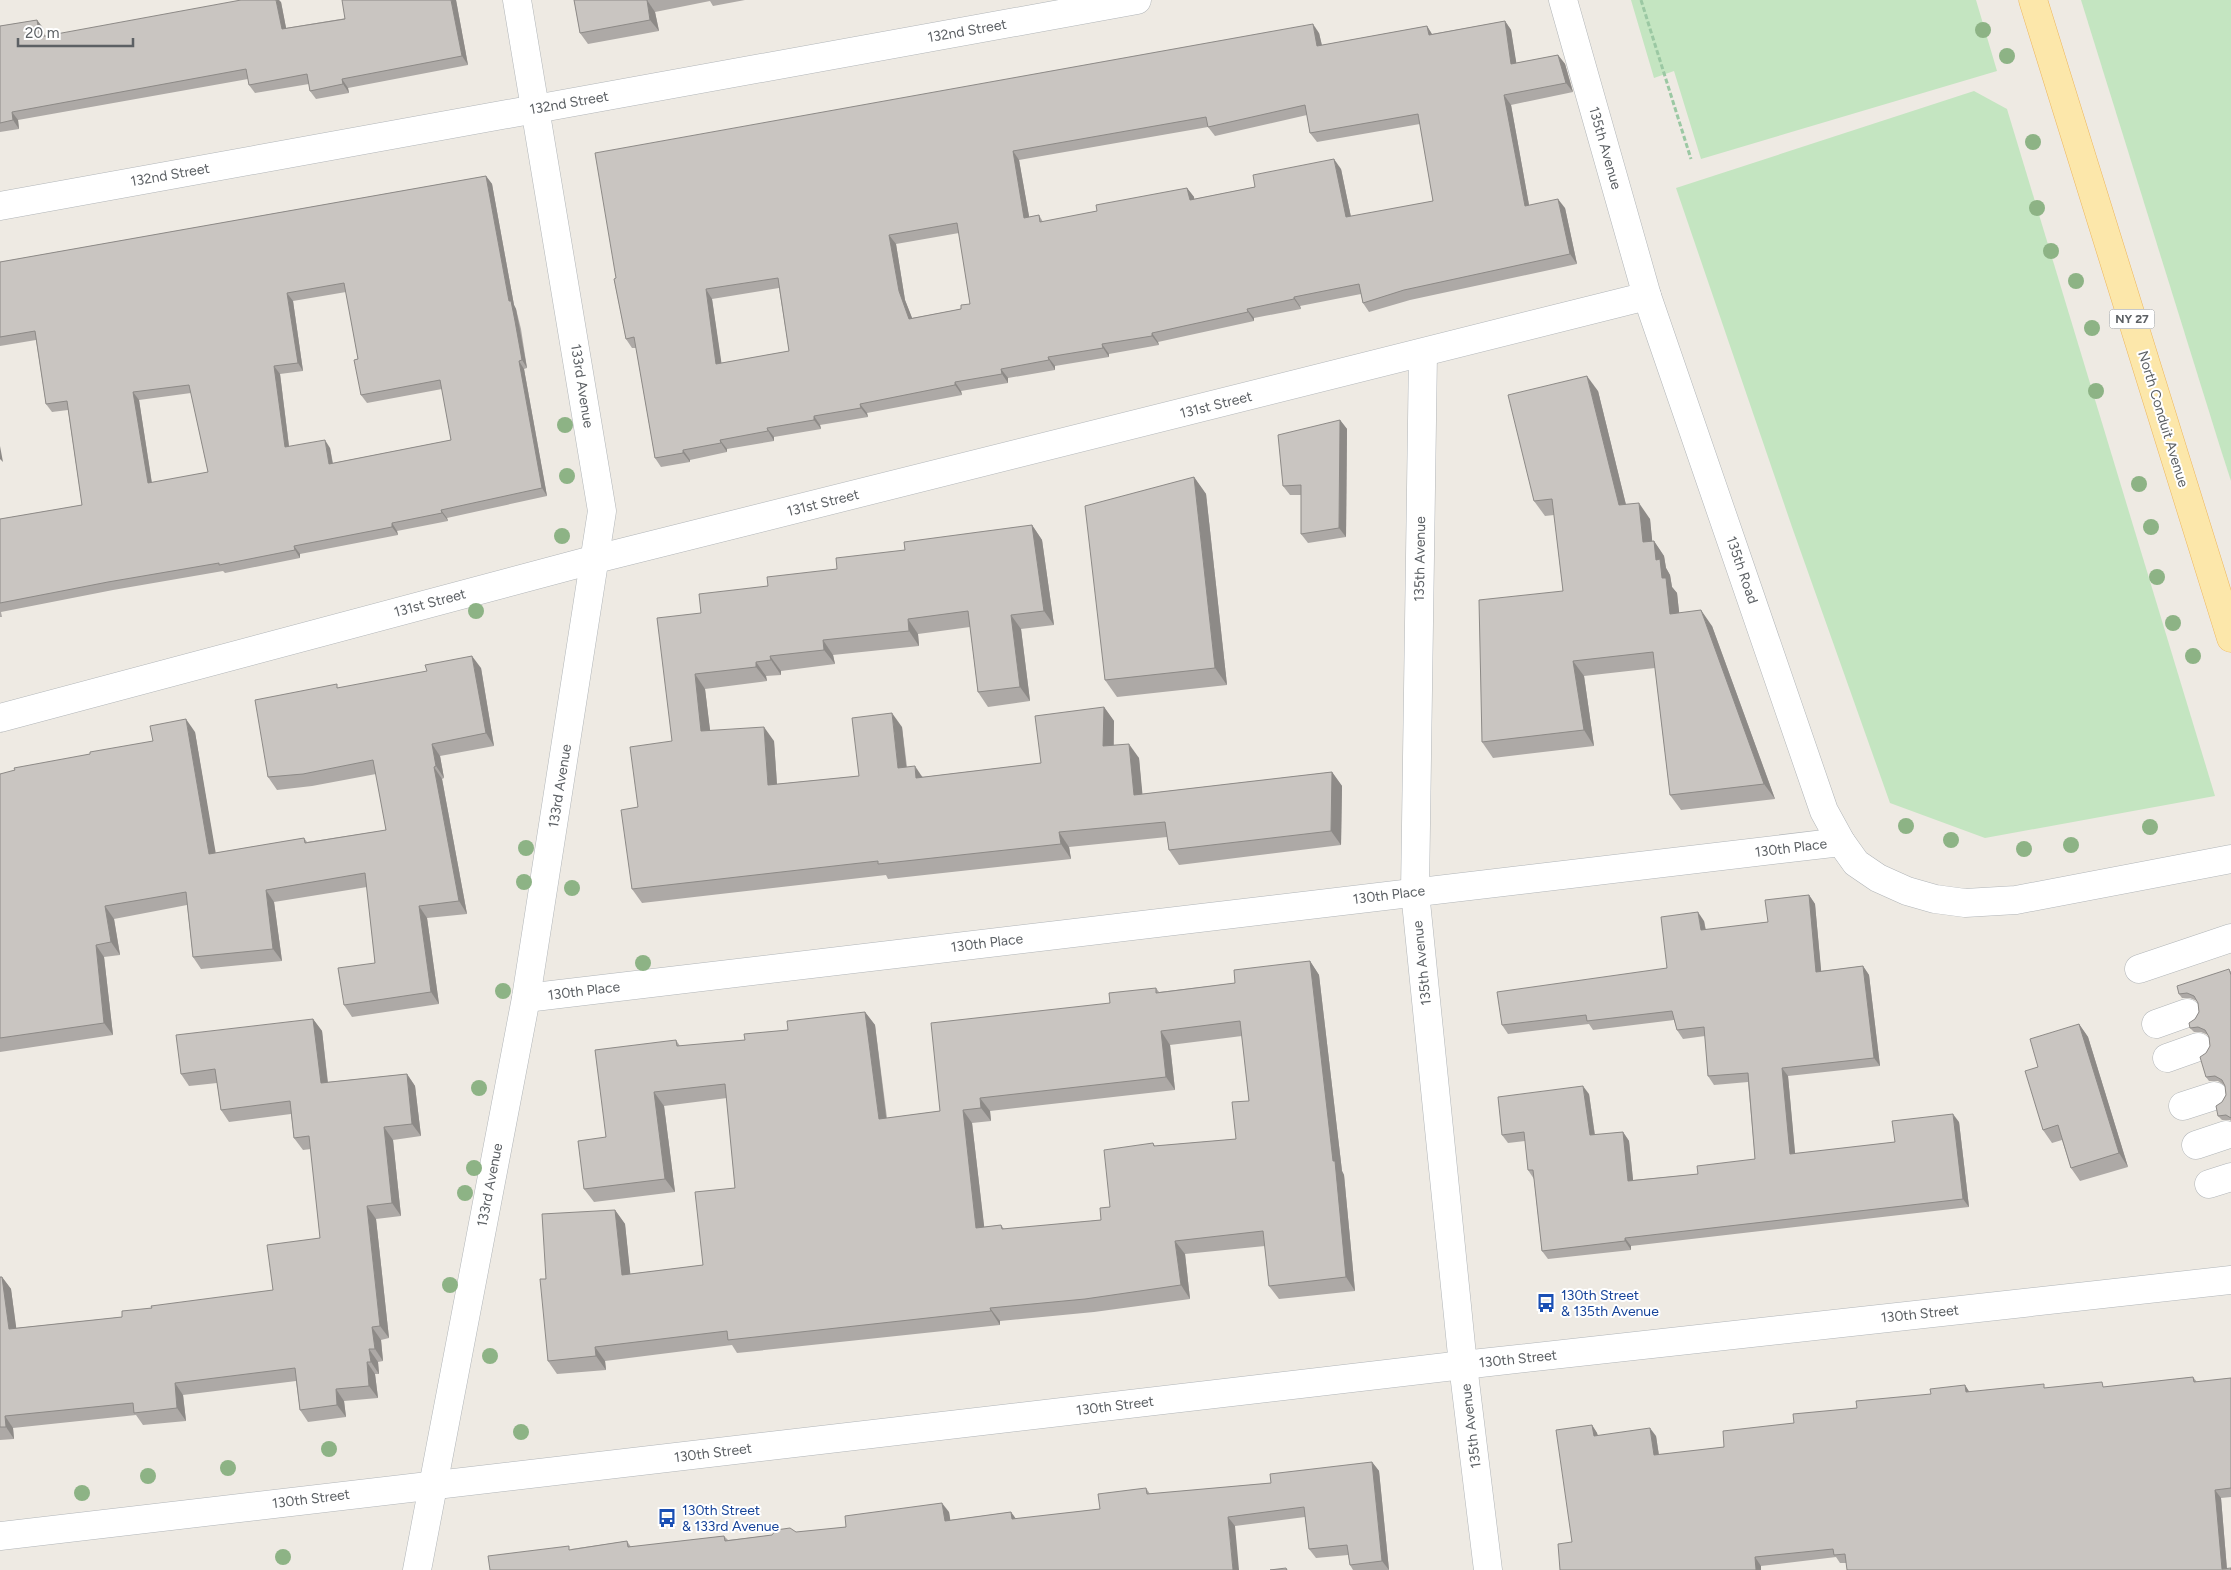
<svg xmlns="http://www.w3.org/2000/svg" width="2231" height="1570" font-family="Figtree,sans-serif">
  <style>
    .green { fill: #c4e5c1 }
    .lines { fill: none; stroke-linecap: round; stroke-linejoin: round }
    .minor-casing { stroke: #b1b5b8; stroke-width: 29 }
    .major-casing { stroke: #edb65d; stroke-width: 29 }
    .path { stroke: #9bc8a3; stroke-width: 3; stroke-dasharray: 5 2.5; stroke-linecap: butt }
    .minor { stroke: #fff; stroke-width: 28 }
    .major { stroke: #fce7aa; stroke-width: 28 }
    .tree { fill: #8db385 }
    .wall { fill: #ada9a6; fill-rule: evenodd }
    .shaded-wall { fill: #8d8a87 }
    .building { fill: #c9c5c1; stroke: #8d8a87; fill-rule: evenodd }
    .labels { text-anchor: middle; dominant-baseline: central; stroke-width: 4; stroke-linejoin: round; paint-order: stroke }
    .shield { fill: #fff; stroke: #8d9092; stroke-width: 1 }
    .shield-label { font-size: 12px; font-weight: bold; fill: #5c6064 }
    .street-label { font-size: 14px; fill: #5c6064; stroke: #fff }
    .transit-label { font-size: 14px; fill: #164399; stroke: #fff; text-anchor: start }
  </style>
  <rect width="100%" height="100%" fill="#eeeae3"/>
  <g class="green">
    <path d="M1631,0H1976L1997,71L1701,159L1674,71L1654,78Z"/>
    <path d="M2081,0H2231V481L2221,450Z"/>
    <path d="M1974,91L2007,109L2215,796L1985,838L1890,803L1792,527L1676,188Z"/>
  </g>
  <g class="lines">
    <g class="minor-casing">
      <g id="minor">
        <path d="M1563,0L1647,296L1824,811L1841,842L1856,863L1878,878L1907,891L1935,899L1965,903L2016,900L2231,859"/>
        <path d="M0,206L1137,0"/>
        <path d="M1423,354L1415,892L1463,1365L1488,1570"/>
        <path d="M0,718L596,559L1647,296"/>
        <path d="M2139,969L2231,938"/>
        <path d="M526,998L1841,842"/>
        <path d="M2156,1024L2187,1013"/>
        <path d="M2167,1058L2198,1047"/>
        <path d="M2183,1106L2214,1096"/>
        <path d="M2196,1145L2226,1135"/>
        <path d="M2209,1184L2231,1177"/>
        <path d="M0,1536L1463,1365L2231,1280"/>
        <path d="M417,1570L526,998L602,511L517,0"/>
      </g>
    </g>
    <g class="major-casing">
      <path id="major" d="M2033,0L2231,638"/>
    </g>
    <path class="path" d="M1641,0L1691,159"/>
    <use href="#minor" class="minor"/>
    <use href="#major" class="major"/>
  </g>
  <g class="tree">
    <circle cx="1983" cy="30" r="8"/>
    <circle cx="2007" cy="56" r="8"/>
    <circle cx="2033" cy="142" r="8"/>
    <circle cx="2037" cy="208" r="8"/>
    <circle cx="2051" cy="251" r="8"/>
    <circle cx="2076" cy="281" r="8"/>
    <circle cx="2092" cy="328" r="8"/>
    <circle cx="2096" cy="391" r="8"/>
    <circle cx="565" cy="425" r="8"/>
    <circle cx="567" cy="476" r="8"/>
    <circle cx="2139" cy="484" r="8"/>
    <circle cx="2151" cy="527" r="8"/>
    <circle cx="562" cy="536" r="8"/>
    <circle cx="2157" cy="577" r="8"/>
    <circle cx="476" cy="611" r="8"/>
    <circle cx="2173" cy="623" r="8"/>
    <circle cx="2193" cy="656" r="8"/>
    <circle cx="1906" cy="826" r="8"/>
    <circle cx="2150" cy="827" r="8"/>
    <circle cx="1951" cy="840" r="8"/>
    <circle cx="2071" cy="845" r="8"/>
    <circle cx="526" cy="848" r="8"/>
    <circle cx="2024" cy="849" r="8"/>
    <circle cx="524" cy="882" r="8"/>
    <circle cx="572" cy="888" r="8"/>
    <circle cx="643" cy="963" r="8"/>
    <circle cx="503" cy="991" r="8"/>
    <circle cx="479" cy="1088" r="8"/>
    <circle cx="474" cy="1168" r="8"/>
    <circle cx="465" cy="1193" r="8"/>
    <circle cx="450" cy="1285" r="8"/>
    <circle cx="490" cy="1356" r="8"/>
    <circle cx="521" cy="1432" r="8"/>
    <circle cx="329" cy="1449" r="8"/>
    <circle cx="228" cy="1468" r="8"/>
    <circle cx="148" cy="1476" r="8"/>
    <circle cx="82" cy="1493" r="8"/>
    <circle cx="283" cy="1557" r="8"/>
  </g>
  <g class="wall">
    <path d="M456,0L468,65L348,88L349,93L316,99L310,91L309,84L255,93L249,85L248,79L18,120L19,129L0,132V26L37,20L43,28L45,36L281,2L286,28Z"/>
    <path d="M574,0H745L713,6L710,1L655,12L659,31L588,44L580,33Z"/>
    <path d="M1505,21L1511,30L1516,63L1558,55L1565,64L1573,92L1511,105L1529,205L1565,208L1577,264L1410,300L1369,312L1363,303L1361,294L1300,306L1301,309L1254,318V321L1158,342L1159,345L1109,354V357L1055,366V370L1008,378V383L961,391L962,395L867,413L868,417L820,425L821,429L774,437V441L727,449V452L690,460V462L661,467L655,458L636,348H632L626,339L614,279L1319,33L1322,45L1427,26L1432,34ZM1307,115L1310,133L1317,142L1420,124L1433,201L1351,217L1341,169L1255,187L1194,199V197L1187,188L1097,211L1043,222L1039,215L1029,217L1019,160L1208,127L1215,136ZM959,233L970,304L961,309L912,318L905,300L896,244ZM779,288L789,351L721,363L712,299Z"/>
    <path d="M486,176L492,184L514,305L516,309L521,329L527,368L524,369L547,496L447,518L448,521L397,531L398,535L300,554V558L225,573L223,571L113,590L1,612L2,617H0V519L82,505L68,410L52,412L46,404L36,340L0,346V262ZM346,292L358,359L361,395L367,403L442,389L451,440L333,463L330,448L289,446L280,374L303,371L293,301ZM191,393L208,472L152,483L139,400Z"/>
    <path d="M1598,391L1626,505L1650,519L1652,541H1654L1664,556L1666,568L1670,575L1672,587L1677,593L1679,613L1712,626L1775,799L1681,810L1670,795L1655,668L1584,676L1594,746L1493,758L1482,742L1563,591L1554,515L1545,516L1534,501Z"/>
    <path d="M1340,420L1347,429L1346,537L1308,543L1301,534V495H1290L1283,486Z"/>
    <path d="M1194,477L1206,494L1227,685L1117,697L1105,680Z"/>
    <path d="M1032,525L1042,540L1054,625L1021,629L1030,701L988,707L978,692L970,627L918,634L919,646L833,655L835,664L781,671V675L766,676L767,681L705,689L710,731L774,741L777,784L859,776L902,727L907,767L923,777L1041,763L1104,707L1114,721V745L1139,758L1142,794L1332,772L1342,786L1341,845L1179,865L1169,850L1167,837L1069,847L1071,859L888,879L886,875L642,903L632,889L638,807L672,741L701,613L768,586L837,569L905,550Z"/>
    <path d="M481,668L494,746L440,756L444,778L442,779L467,914L427,918L439,1004L352,1017L344,1005L375,963L367,887L274,902L282,961L201,969L193,957L187,905L114,919L120,955L104,957L113,1035L0,1052V774L90,754L153,741L195,732L215,853L304,838L307,842L386,830L376,774L312,786L277,790L268,777L339,688Z"/>
    <path d="M1809,895L1815,904L1821,971L1863,966L1869,975L1880,1066L1788,1076L1795,1154L1895,1142L1959,1122L1969,1207L1631,1246V1250L1548,1259L1542,1251L1534,1179L1528,1170L1525,1141L1508,1143L1502,1135L1589,1094L1595,1135L1623,1132L1629,1141L1633,1180L1698,1174L1755,1159L1748,1082L1714,1085L1708,1076L1705,1036L1683,1039L1677,1030L1674,1020L1593,1030L1589,1024L1508,1034L1502,1025L1667,968L1704,921L1706,930L1768,922Z"/>
    <path d="M1310,961L1319,975L1342,1171L1344,1175L1355,1291L1279,1299L1269,1286L1265,1246L1185,1254L1190,1299L1094,1312L1000,1321V1325L737,1353L732,1345L605,1361L606,1370L557,1374L548,1361L546,1279L615,1210L625,1224L630,1274L703,1265L735,1188L727,1098L664,1106L675,1192L594,1202L584,1189L606,1137L676,1040L680,1046L745,1040L865,1012L875,1025L887,1118L940,1111L1110,1003L1156,988L1159,992L1235,983ZM1242,1036L1249,1101L1236,1139L1155,1146L1153,1143L1101,1220L1004,1229L1001,1225L984,1227L972,1123L991,1121L990,1111L1175,1090L1170,1045Z"/>
    <path d="M2229,969L2231,972V1121L2230,1120H2222L2218,1116L2222,1102L2226,1095L2225,1086L2224,1085L2218,1081H2209L2206,1077V1053L2210,1046L2209,1037L2208,1035L2201,1032H2194L2190,1028L2199,1012L2198,1003L2197,1001L2190,998H2182L2179,994Z"/>
    <path d="M313,1019L322,1031L328,1082L407,1074L415,1086L421,1136L393,1140L401,1216L376,1219L389,1338L381,1340L383,1361L378,1362L379,1374H375L378,1398L344,1401L346,1417L308,1422L300,1410L296,1381L183,1395L186,1421L143,1425L136,1415L13,1428L14,1439L0,1440V1277H2L11,1289L16,1328L122,1317L152,1308L273,1290L320,1238L311,1149L303,1150L294,1138L291,1114L229,1122L221,1110L217,1083L189,1086L181,1074Z"/>
    <path d="M2079,1024L2088,1037L2128,1167L2080,1181L2071,1168L2062,1140L2052,1143L2043,1130L2038,1067Z"/>
    <path d="M2193,1377L2197,1382L2231,1378V1497L2221,1498L2227,1569L2231,1570L1846,1563H1840L1836,1557L1761,1566L1572,1542L1592,1425L1597,1433L1598,1436H1656L1659,1455L1724,1447L1794,1423L1857,1408L1931,1394L1965,1385L1969,1392L2046,1388L2106,1387Z"/>
    <path d="M1372,1462L1379,1471L1389,1570H1353L1350,1565L1348,1555L1316,1558L1309,1549L1305,1517L1235,1526L571,1549L627,1541L631,1547L724,1536L728,1540L846,1527L949,1512L950,1520L1011,1512L1016,1519L1100,1509L1146,1488L1150,1494L1271,1483Z"/>
  </g>
  <g class="shaded-wall">
    <path d="M276,0H279L281,2L288,38L282,29Z"/>
    <path d="M451,0H456L468,65L462,56Z"/>
    <path d="M647,0L655,12L659,31L650,20Z"/>
    <path d="M37,20L43,28L46,45L40,37Z"/>
    <path d="M1505,21L1511,30L1518,73L1511,64Z"/>
    <path d="M1313,24L1319,33L1324,55L1317,46Z"/>
    <path d="M1427,26L1433,36L1429,35Z"/>
    <path d="M1558,55L1565,64L1573,92L1566,83Z"/>
    <path d="M342,79L348,88L349,93L343,84Z"/>
    <path d="M1504,95L1511,105L1531,216L1525,206Z"/>
    <path d="M12,112L18,120L19,129L13,120Z"/>
    <path d="M1013,151L1019,160L1031,227L1024,218Z"/>
    <path d="M1334,159L1341,169L1353,227L1346,217Z"/>
    <path d="M486,176L492,184L514,305L516,309L527,368L522,360L509,301Z"/>
    <path d="M1187,188L1194,197L1196,210L1190,200Z"/>
    <path d="M1558,199L1565,208L1577,264L1570,254Z"/>
    <path d="M889,235L896,244L905,300L916,328L909,319L899,291Z"/>
    <path d="M706,289L712,299L723,373L716,364Z"/>
    <path d="M287,293L293,301L303,371L298,363Z"/>
    <path d="M1294,297L1300,306L1301,309L1294,299Z"/>
    <path d="M1247,309L1254,318V321L1248,312Z"/>
    <path d="M1152,333L1158,342L1159,345L1152,336Z"/>
    <path d="M1102,344L1109,354V357L1103,348Z"/>
    <path d="M1048,357L1055,366V370L1049,360Z"/>
    <path d="M519,361L524,369L547,496L542,488Z"/>
    <path d="M274,366L280,374L290,455L285,447Z"/>
    <path d="M1001,369L1008,378V383L1002,374Z"/>
    <path d="M1587,376L1598,391L1630,521L1619,505Z"/>
    <path d="M955,382L961,391L962,395L955,385Z"/>
    <path d="M133,392L139,400L153,491L148,483Z"/>
    <path d="M860,404L867,413L868,417L861,408Z"/>
    <path d="M814,416L820,425L821,429L814,420Z"/>
    <path d="M1340,420L1347,429L1346,537L1339,528Z"/>
    <path d="M767,428L774,437V441L768,431Z"/>
    <path d="M325,440L330,448L334,472L329,464Z"/>
    <path d="M720,440L727,449V452L721,443Z"/>
    <path d="M0,446L3,462L0,459Z"/>
    <path d="M683,450L690,460V462L683,453Z"/>
    <path d="M1194,477L1206,494L1227,685L1215,668Z"/>
    <path d="M1639,503L1650,519L1654,558L1643,542Z"/>
    <path d="M441,510L447,518L448,521L442,513Z"/>
    <path d="M392,523L397,531L398,535L392,527Z"/>
    <path d="M1032,525L1042,540L1054,625L1044,611Z"/>
    <path d="M1654,541L1664,556L1666,568L1670,575L1672,587L1677,593L1681,629L1670,614L1662,578L1656,560Z"/>
    <path d="M294,546L300,554V558L295,550Z"/>
    <path d="M1701,610L1712,626L1775,799L1764,784Z"/>
    <path d="M1011,615L1021,629L1030,701L1020,687Z"/>
    <path d="M908,619L918,634L919,646L909,631Z"/>
    <path d="M823,640L833,655L835,664L824,650Z"/>
    <path d="M472,656L481,668L494,746L486,733Z"/>
    <path d="M770,656L781,671V675L771,660Z"/>
    <path d="M1573,661L1584,676L1594,746L1584,730Z"/>
    <path d="M756,662L766,676L767,681L756,667Z"/>
    <path d="M695,674L705,689L712,746L701,731Z"/>
    <path d="M1104,707L1114,721L1113,760L1103,746Z"/>
    <path d="M892,713L902,727L908,783L898,768Z"/>
    <path d="M186,719L195,732L218,866L209,854Z"/>
    <path d="M764,727L774,741L778,800L768,785Z"/>
    <path d="M432,744L440,756L444,778L436,766Z"/>
    <path d="M1129,744L1139,758L1144,810L1134,795Z"/>
    <path d="M915,766L925,781L916,778Z"/>
    <path d="M434,767L442,779L467,914L459,901Z"/>
    <path d="M1332,772L1342,786L1341,845L1331,831Z"/>
    <path d="M1059,832L1069,847L1071,859L1061,844Z"/>
    <path d="M266,890L274,902L282,961L273,949Z"/>
    <path d="M1809,895L1815,904L1822,980L1816,972Z"/>
    <path d="M105,906L114,919L120,955L111,942Z"/>
    <path d="M419,906L427,918L439,1004L431,992Z"/>
    <path d="M1698,912L1704,921L1707,939L1701,930Z"/>
    <path d="M96,945L104,957L113,1035L104,1023Z"/>
    <path d="M1310,961L1319,975L1342,1171L1344,1175L1355,1291L1346,1277Z"/>
    <path d="M1863,966L1869,975L1880,1066L1874,1058Z"/>
    <path d="M865,1012L875,1025L888,1133L879,1119Z"/>
    <path d="M313,1019L322,1031L329,1095L321,1083Z"/>
    <path d="M2079,1024L2088,1037L2128,1167L2119,1153Z"/>
    <path d="M1161,1031L1170,1045L1175,1090L1166,1077Z"/>
    <path d="M1782,1068L1788,1076L1796,1163L1790,1154Z"/>
    <path d="M407,1074L415,1086L421,1136L412,1124Z"/>
    <path d="M1583,1086L1589,1094L1596,1144L1590,1135Z"/>
    <path d="M654,1092L664,1106L675,1192L665,1179Z"/>
    <path d="M980,1098L990,1111L991,1121L981,1108Z"/>
    <path d="M963,1110L972,1123L986,1242L976,1228Z"/>
    <path d="M1953,1114L1959,1122L1969,1207L1963,1199Z"/>
    <path d="M384,1127L393,1140L401,1216L392,1203Z"/>
    <path d="M1623,1132L1629,1141L1634,1189L1628,1181Z"/>
    <path d="M367,1206L376,1219L389,1338L380,1326Z"/>
    <path d="M615,1210L625,1224L632,1289L622,1275Z"/>
    <path d="M1625,1238L1631,1246V1250L1625,1241Z"/>
    <path d="M1175,1241L1185,1254L1190,1299L1181,1285Z"/>
    <path d="M2,1277L11,1289L18,1341L9,1329Z"/>
    <path d="M990,1308L1000,1321V1325L991,1311Z"/>
    <path d="M372,1327L381,1340L383,1361L375,1349Z"/>
    <path d="M595,1347L605,1361L606,1370L596,1356Z"/>
    <path d="M369,1349L378,1362L379,1374L371,1362Z"/>
    <path d="M367,1362L375,1374L378,1398L369,1386Z"/>
    <path d="M175,1383L183,1395L186,1421L177,1408Z"/>
    <path d="M1965,1385L1970,1393L1966,1392Z"/>
    <path d="M336,1389L344,1401L346,1417L337,1405Z"/>
    <path d="M5,1416L13,1428L14,1439L6,1427Z"/>
    <path d="M1592,1425L1597,1433L1600,1444L1594,1436Z"/>
    <path d="M1650,1428L1656,1436L1660,1463L1654,1455Z"/>
    <path d="M1372,1462L1379,1471L1389,1570L1382,1561Z"/>
    <path d="M2215,1490L2221,1498L2227,1570L2222,1569Z"/>
    <path d="M942,1503L949,1512L952,1530L945,1521Z"/>
    <path d="M1011,1512L1018,1522L1012,1519Z"/>
    <path d="M1228,1517L1235,1526L1239,1570H1233Z"/>
    <path d="M1755,1557L1761,1566V1570H1756Z"/>
  </g>
  <g class="building">
    <path d="M241,0H276L282,29L345,19L342,0H451L462,56L342,79L343,84L310,91L307,74L249,85L246,69L12,112L13,120L0,123V26L37,20L40,37Z"/>
    <path d="M574,0H647L650,20L580,33Z"/>
    <path d="M1505,21L1511,64L1558,55L1566,83L1504,95L1525,206L1558,199L1570,254L1404,290L1363,303L1359,284L1294,297V299L1247,309L1248,312L1152,333V336L1102,344L1103,348L1048,357L1049,360L1001,369L1002,374L955,382V385L860,404L861,408L814,416V420L767,428L768,431L720,440L721,443L683,450V453L655,458L634,337L626,339L614,279L616,278L595,153L1313,24L1317,46L1427,26L1429,35ZM1305,105L1310,133L1418,114L1433,201L1346,217L1334,159L1253,175L1255,187L1190,200L1187,188L1096,205L1097,211L1040,222L1039,215L1024,218L1013,151L1206,117L1208,127ZM957,223L970,304L961,305V309L909,319L899,291L889,235ZM778,278L789,351L716,364L706,289Z"/>
    <path d="M486,176L509,301H511L515,321L522,360L519,361L542,488L441,510L442,513L392,523V527L294,546L295,550L219,565V563L108,582L0,603V519L82,505L67,401L46,404L35,331L0,337V262ZM344,283L358,359L354,360L361,395L440,380L451,440L329,464L325,440L285,447L274,366L298,363L287,293ZM189,385L208,472L148,483L133,392Z"/>
    <path d="M1587,376L1619,505L1639,503L1643,542L1654,541L1656,560L1660,559L1662,578H1666L1670,614L1701,610L1764,784L1670,795L1653,652L1573,661L1584,730L1482,742L1479,600L1563,591L1552,499L1534,501L1508,395Z"/>
    <path d="M1340,420L1339,528L1301,534V485L1283,486L1278,435Z"/>
    <path d="M1194,477L1215,668L1105,680L1085,506Z"/>
    <path d="M1032,525L1044,611L1011,615L1020,687L978,692L968,611L908,619L909,631L823,640L824,650L770,656L771,660L756,662V667L695,674L701,731L764,727L768,785L859,776L852,718L892,713L898,768L915,766L916,778L1041,763L1035,716L1104,707L1103,746L1129,744L1134,795L1332,772L1331,831L1169,850L1165,822L1059,832L1061,844L878,864V861L632,889L621,810L638,807L630,747L672,741L657,618L701,613L699,594L768,586L767,577L837,569L836,558L905,550L904,542Z"/>
    <path d="M472,656L486,733L432,744L436,766L434,767L459,901L419,906L431,992L344,1005L338,968L375,963L365,873L266,890L273,949L193,957L186,892L105,906L111,942L96,945L104,1023L0,1038V774L15,770L14,768L90,754V752L153,741L150,726L186,719L209,854L304,838L305,843L386,830L373,760L303,774L268,777L255,700L337,684V688L427,671L425,665Z"/>
    <path d="M1809,895L1816,972L1863,966L1874,1058L1782,1068L1790,1154L1895,1142L1892,1121L1953,1114L1963,1199L1625,1238V1241L1542,1251L1533,1170H1528L1524,1132L1502,1135L1498,1097L1583,1086L1590,1135L1623,1132L1628,1181L1698,1174L1697,1166L1755,1159L1748,1073L1708,1076L1704,1027L1677,1030L1672,1011L1587,1021L1586,1015L1502,1025L1497,992L1667,968L1661,917L1698,912L1701,930L1768,922L1765,900Z"/>
    <path d="M1310,961L1333,1161H1335L1346,1277L1269,1286L1263,1231L1175,1241L1181,1285L1085,1299L990,1308L991,1311L728,1340L727,1331L595,1347L596,1356L548,1361L540,1279H546L542,1214L615,1210L622,1275L703,1265L695,1192L735,1188L725,1084L654,1092L665,1179L584,1189L578,1141L606,1137L595,1050L676,1040L677,1046L745,1040L744,1034L788,1030L787,1021L865,1012L879,1119L940,1111L931,1023L1110,1003L1109,993L1156,988V993L1235,983L1234,970ZM1240,1021L1249,1101L1232,1102L1236,1139L1154,1146L1153,1143L1104,1150L1110,1207L1100,1208L1101,1220L1002,1229L1001,1225L976,1228L963,1110L981,1108L980,1098L1166,1077L1161,1031Z"/>
    <path d="M2229,969L2231,975V1118L2226,1115L2218,1116L2216,1106L2222,1102L2226,1095L2225,1086L2222,1080L2215,1076L2206,1077L2200,1057L2206,1053L2210,1046L2209,1037L2205,1030L2198,1027L2190,1028L2189,1023L2195,1019L2199,1012L2198,1003L2194,996L2187,993L2179,994L2177,986Z"/>
    <path d="M313,1019L321,1083L407,1074L412,1124L384,1127L392,1203L367,1206L380,1326L372,1327L375,1349H369L371,1362H367L369,1386L336,1389L337,1405L300,1410L295,1368L175,1383L177,1408L134,1413L133,1403L5,1416L6,1427H0V1277H2L9,1329L122,1317V1311L152,1308L151,1306L273,1290L267,1245L320,1238L309,1136L294,1138L290,1101L221,1110L215,1069L181,1074L176,1035Z"/>
    <path d="M2079,1024L2119,1153L2071,1168L2058,1125L2043,1130L2025,1071L2038,1067L2030,1039Z"/>
    <path d="M2193,1377L2194,1382L2231,1378V1488L2215,1490L2222,1569L2231,1568V1570H1847L1845,1554L1834,1555L1833,1549L1755,1557L1756,1570H1560L1558,1544L1572,1542L1556,1430L1592,1425L1594,1436L1650,1428L1654,1455L1724,1447L1723,1431L1794,1423L1793,1414L1857,1408L1856,1401L1931,1394L1930,1389L1965,1385L1966,1392L2044,1384V1388L2102,1382L2103,1387Z"/>
    <path d="M1372,1462L1382,1561L1350,1565L1347,1545L1309,1549L1304,1507L1228,1517L1233,1570H490L488,1556L569,1546V1550L627,1541L628,1547L724,1536L725,1541L772,1535L776,1530L790,1528L796,1532L846,1527L845,1516L942,1503L945,1521L1011,1512L1012,1519L1100,1509L1098,1494L1146,1488L1147,1494L1271,1483L1270,1474Z"/>
    <path d="M1286,1568L1287,1570H1270Z"/>
  </g>
  <defs>
    <g id="bus-bare" transform="scale(1.5)"><path d="M-5-6H5V4H4V6H2V4H-2V6H-4V4H-5ZM-3.5-4V0h7V-4ZM-3.5 1.2v1.5H-2V1.2ZM2 1.2v1.5H3.5V1.2Z" fill="#1a4fb4" stroke="#fff" stroke-width="2.5" paint-order="stroke"/></g>
  </defs>
  <g fill-rule="evenodd">
    <use href="#bus-bare" x="1546" y="1303"/>
    <use href="#bus-bare" x="667" y="1518"/>
  </g>
  <g class="labels">
    <rect class="shield" x="2109.5" y="309.5" width="45" height="19" rx="4"/>
    <g class="shield-label">
      <text x="2132" y="319">NY 27</text>
    </g>
    <g class="street-label">
      <text transform="translate(967 31) rotate(-10)">132nd Street</text>
      <text transform="translate(569 103) rotate(-10)">132nd Street</text>
      <text transform="translate(1605 148) rotate(74)">135th Avenue</text>
      <text transform="translate(170 175) rotate(-10)">132nd Street</text>
      <text transform="translate(582 386) rotate(81)">133rd Avenue</text>
      <text transform="translate(1216 405) rotate(-14)">131st Street</text>
      <text transform="translate(2163 419) rotate(73)">North Conduit Avenue</text>
      <text transform="translate(823 503) rotate(-14)">131st Street</text>
      <text transform="translate(1420 559) rotate(-89)">135th Avenue</text>
      <text transform="translate(1742 570) rotate(71)">135th Road</text>
      <text transform="translate(430 603) rotate(-15)">131st Street</text>
      <text transform="translate(560 786) rotate(-81)">133rd Avenue</text>
      <text transform="translate(1791 848) rotate(-7)">130th Place</text>
      <text transform="translate(1389 895) rotate(-7)">130th Place</text>
      <text transform="translate(987 943) rotate(-7)">130th Place</text>
      <text transform="translate(1422 963) rotate(-96)">135th Avenue</text>
      <text transform="translate(584 991) rotate(-7)">130th Place</text>
      <text transform="translate(490 1185) rotate(-79)">133rd Avenue</text>
      <text transform="translate(1920 1314) rotate(-6)">130th Street</text>
      <text transform="translate(1518 1359) rotate(-6)">130th Street</text>
      <text transform="translate(1115 1406) rotate(-7)">130th Street</text>
      <text transform="translate(1471 1426) rotate(-97)">135th Avenue</text>
      <text transform="translate(713 1453) rotate(-7)">130th Street</text>
      <text transform="translate(311 1499) rotate(-7)">130th Street</text>
    </g>
    <g class="transit-label">
      <text x="1561" y="1295">130th Street<tspan x="1561" dy="16">&amp; 135th Avenue</tspan></text>
      <text x="682" y="1510">130th Street<tspan x="682" dy="16">&amp; 133rd Avenue</tspan></text>
    </g>
  </g>
  <path d="M18 38v8h115v-8" fill="none" stroke="#5c6064" stroke-width="2.5"/>
  <text x="25" y="38" font-size="15" fill="#5c6064" stroke="#ffffff" stroke-width="4" paint-order="stroke">20 m</text>
</svg>
